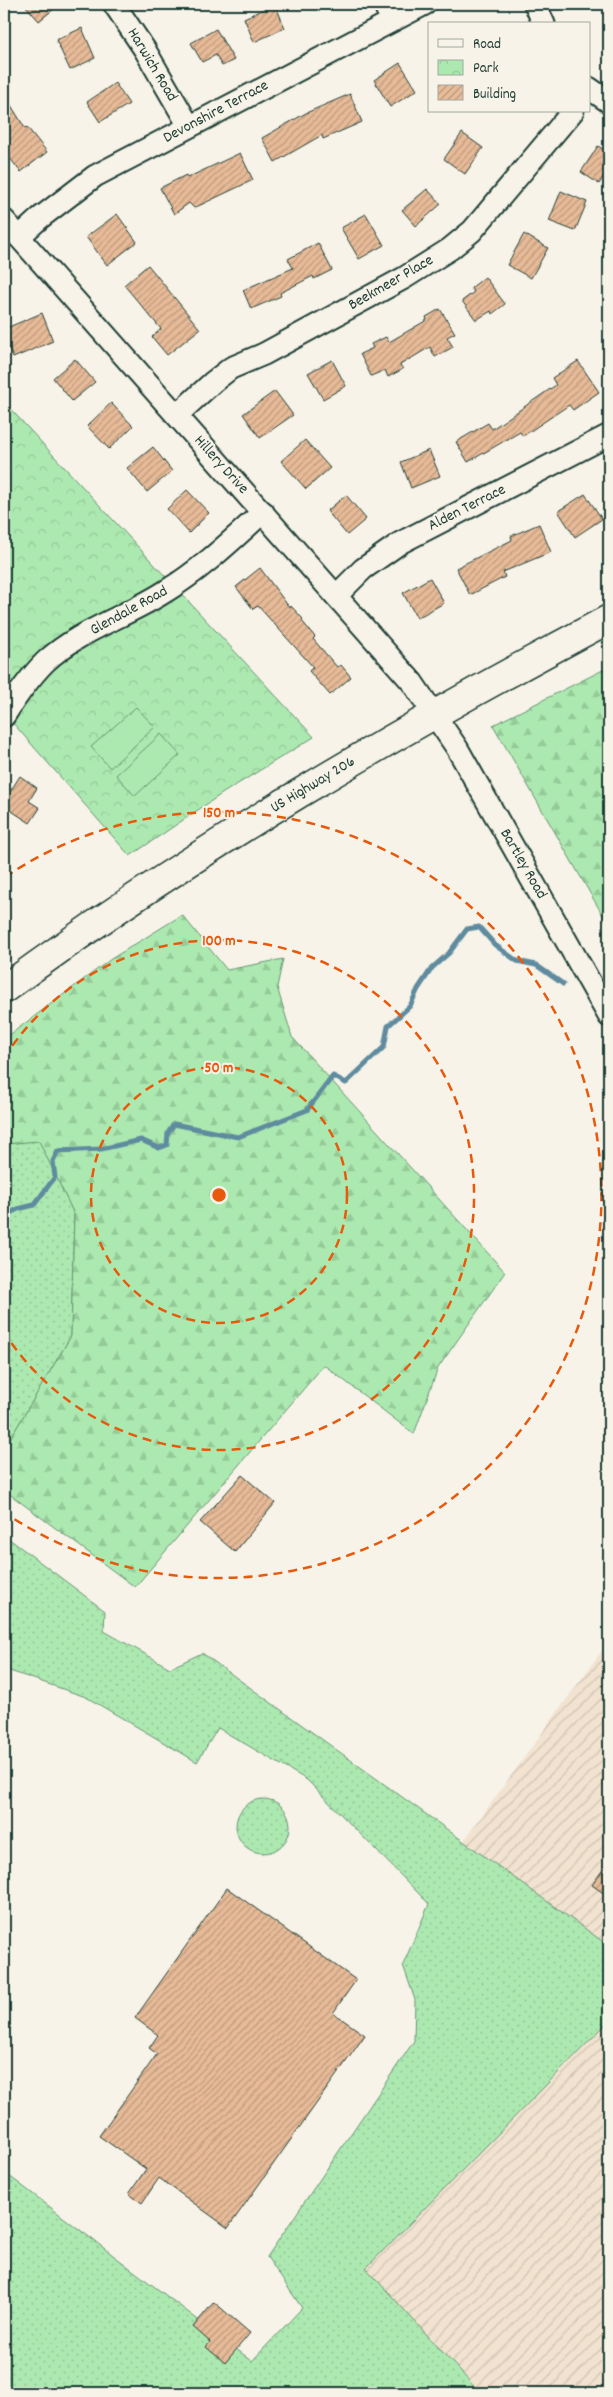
<svg xmlns="http://www.w3.org/2000/svg" width="613" height="2397" font-family="Dekko,sans-serif">
  <style>
    .industrial { fill: url(#industrial-furrows) }
    .grass { fill: url(#grass-dots); stroke: #669372 }
    .forest { fill: url(#forest-firs); stroke: #669372 }
    .park { fill: url(#park-crowns); stroke: #669372 }
    .pitch { fill: #ace9b0; stroke: #669372 }
    .lines { fill: none; stroke-linecap: round; stroke-linejoin: round }
    .stream { stroke: #5e8b9f; stroke-width: 5 }
    .building { fill: url(#building-hatch); stroke: #1f3d34 }
    .minor-casing { stroke: #1f3d34; stroke-width: 25 }
    .highway-casing { stroke: #1f3d34; stroke-width: 31 }
    .minor { stroke: #f7f3e8; stroke-width: 21 }
    .highway { stroke: #f7f3e8; stroke-width: 28 }
    .ring { fill: none; stroke: #e8590c; stroke-width: 2.5; stroke-dasharray: 9 6 }
    .labels { text-anchor: middle; dominant-baseline: central; stroke-width: 4; stroke-linejoin: round; paint-order: stroke }
    .street-label { font-size: 16px; fill: #1f3d34; stroke: #f7f3e8 }
    .centre { fill: #e8590c; stroke: #f7f3e8; stroke-width: 2.5 }
    .ring-label { font-size: 15px; text-anchor: middle; font-weight: bold; fill: #e8590c; stroke: #f7f3e8; stroke-width: 4; stroke-linejoin: round; paint-order: stroke }
  </style>
  <defs>
    <pattern id="industrial-furrows" width="10" height="10" patternUnits="userSpaceOnUse" patternTransform="scale(1.25)"><rect width="10" height="10" fill="#f2e2d0"/><path d="M-1 1l2-2M0 10L10 0M9 11l2-2" fill="none" stroke="#cfc3b3"/></pattern>
    <pattern id="grass-dots" width="8" height="8" patternUnits="userSpaceOnUse" patternTransform="scale(1.25)"><rect width="8" height="8" fill="#ace9b0"/><path d="M2 2h.1M6 6h.1" fill="none" stroke="#94c998" stroke-width="1.8" stroke-linecap="round"/></pattern>
    <pattern id="forest-firs" width="22" height="20" patternUnits="userSpaceOnUse" patternTransform="scale(1.25)"><rect width="22" height="20" fill="#ace9b0"/><path d="M5 1l3.5 6h-7zM16 11l3.5 6h-7z" fill="#94c998"/></pattern>
    <pattern id="park-crowns" width="20" height="18" patternUnits="userSpaceOnUse" patternTransform="scale(1.25)"><rect width="20" height="18" fill="#ace9b0"/><path d="M2 6a3 3 0 1 1 6 0M12 15a3 3 0 1 1 6 0" fill="none" stroke="#94c998"/></pattern>
    <pattern id="building-hatch" width="6" height="6" patternUnits="userSpaceOnUse" patternTransform="scale(1.25)"><rect width="6" height="6" fill="#e8bb98"/><path d="M-1 1l2-2M0 6l6-6M5 7l2-2" fill="none" stroke="#bb997d"/></pattern>
  </defs>
  <rect width="100%" height="100%" fill="#f7f3e8"/>
  <filter id="ink" filterUnits="userSpaceOnUse"><feTurbulence type="fractalNoise" baseFrequency=".02" numOctaves="2"/><feDisplacementMap in="SourceGraphic" scale="10" xChannelSelector="R" yChannelSelector="G"/><feConvolveMatrix kernelMatrix="1 2 1 2 8 2 1 2 1" color-interpolation-filters="sRGB"/></filter>
  <g filter="url(#ink)">
    <g class="industrial">
      <path d="M609,1641V1946L463,1842Z"/>
      <path d="M609,2021V2393H480L366,2268Z"/>
    </g>
    <g class="grass">
      <path d="M39,1140L74,1214L71,1336L4,1449V1144Z"/>
      <path d="M4,1535L105,1611L104,1631L170,1668L202,1653L609,1946V2021L366,2268L480,2393H4V2172L252,2361L302,2308L267,2257L414,2041L415,2000L403,1965L429,1904L307,1780L218,1728L197,1762L86,1697L4,1669Z"/>
      <circle cx="263" cy="1826" r="27"/>
    </g>
    <g class="forest">
      <path d="M609,667V926L493,725Z"/>
      <path d="M182,915L227,970L283,959L277,987L292,1037L505,1272L438,1368L414,1434L324,1365L135,1587L4,1490V1449L71,1336L74,1214L39,1141L4,1144V1039L111,959Z"/>
    </g>
    <path class="park" d="M4,402L314,737L223,793L130,856L4,713Z"/>
    <g class="pitch">
      <path d="M136,707L155,727L110,768L91,747Z"/>
      <path d="M161,734L180,755L135,796L116,775Z"/>
    </g>
    <g class="lines">
      <path class="stream" d="M4,1216L18,1209L34,1205L55,1177L53,1161L58,1151L101,1149L141,1140L159,1148L167,1145L168,1133L174,1124L238,1137L307,1110L333,1076L346,1083L384,1047L388,1026L410,1006L418,989L432,968L449,953L467,929L479,927L495,945L517,961L536,965L563,984"/>
    </g>
    <g class="building">
      <path d="M24,4H60L39,21Z"/>
      <path d="M275,4L285,28L254,42L244,18Z"/>
      <path d="M82,28L95,58L70,70L56,40Z"/>
      <path d="M216,29L234,60L222,66L216,55L202,62L191,43Z"/>
      <path d="M400,63L417,90L390,107L374,80Z"/>
      <path d="M115,83L129,104L100,122L87,102Z"/>
      <path d="M4,94L25,128L27,127L47,152L21,172L4,151Z"/>
      <path d="M350,94L362,122L323,139L322,135L275,162L262,138L306,113Z"/>
      <path d="M462,133L483,148L465,174L444,159Z"/>
      <path d="M598,146L609,153V168L599,184L581,172Z"/>
      <path d="M240,153L253,180L194,208L189,203L174,214L160,188L186,175L187,178Z"/>
      <path d="M427,189L441,204L416,226L402,210Z"/>
      <path d="M561,191L587,202L575,231L549,221Z"/>
      <path d="M117,214L137,242L107,265L86,237Z"/>
      <path d="M366,214L384,245L359,259L341,228Z"/>
      <path d="M524,234L548,248L531,278L507,265Z"/>
      <path d="M318,243L332,270L314,279L313,276L280,293L281,296L251,309L243,290L293,268L288,259Z"/>
      <path d="M148,265L200,329L167,355L152,337L161,329L124,285Z"/>
      <path d="M485,277L505,304L492,314L491,311L476,320L462,301L474,292L471,288Z"/>
      <path d="M440,309L455,333L447,337L453,347L435,357L430,347L400,365L403,369L388,377L385,370L371,376L360,354L373,348L371,344L386,337L389,342L427,320L426,317Z"/>
      <path d="M42,313L53,341L13,358L4,336V329Z"/>
      <path d="M75,359L95,382L72,401L53,378Z"/>
      <path d="M332,360L346,386L323,399L308,373Z"/>
      <path d="M578,361L599,392L573,410L569,405L523,436L520,432L468,462L456,442L488,423L492,429L556,385L552,378Z"/>
      <path d="M275,391L293,415L260,438L243,414Z"/>
      <path d="M111,403L133,426L109,449L87,426Z"/>
      <path d="M305,440L330,468L306,489L281,461Z"/>
      <path d="M153,447L172,471L147,492L127,468Z"/>
      <path d="M429,450L440,476L411,488L401,462Z"/>
      <path d="M187,490L209,513L189,533L167,509Z"/>
      <path d="M585,494L602,519L575,537L558,511Z"/>
      <path d="M346,495L366,519L347,535L327,511Z"/>
      <path d="M539,524L551,552L503,572L505,577L470,595L456,568L512,540L511,536Z"/>
      <path d="M260,568L289,607L291,606L303,619L302,621L315,637L313,639L337,667L341,665L351,677L330,695L309,671L313,667L258,606L253,609L236,587Z"/>
      <path d="M430,578L444,603L417,618L403,593Z"/>
      <path d="M20,776L37,788L29,801L40,808L30,823L4,806V801Z"/>
      <path d="M242,1475L275,1503L235,1552L200,1522Z"/>
      <path d="M609,1861V1897L592,1885Z"/>
      <path d="M227,1888L356,1980L333,2013L365,2035L228,2228L159,2178L142,2203L129,2194L146,2169L99,2136L157,2054L149,2048L158,2035L135,2018Z"/>
      <path d="M214,2302L250,2333L225,2363L206,2347L210,2342L193,2327Z"/>
    </g>
    <g class="lines">
      <g class="minor-casing">
        <g id="minor">
          <path d="M114,4L145,50L189,126"/>
          <path d="M384,4L392,20"/>
          <path d="M535,4L544,24"/>
          <path d="M589,88L609,102"/>
          <path d="M4,220L412,682L457,748L609,1016"/>
          <path d="M19,237L40,218L95,176L425,4"/>
          <path d="M177,415L213,382L231,368L264,354L404,278L450,249L472,231L573,111"/>
          <path d="M336,596L363,569L400,543L609,435"/>
          <path d="M4,716C16,697 29,678 45,662C79,630 128,616 166,591C202,569 232,540 263,512"/>
        </g>
      </g>
      <g class="highway-casing">
        <path id="highway" d="M4,989C195,849 400,730 609,619"/>
      </g>
      <use href="#minor" class="minor"/>
      <use href="#highway" class="highway"/>
    </g>
  </g>
  <g class="ring">
    <circle cx="219" cy="1195" r="128"/>
    <path d="M4 1058A255 255 0 1 1 4 1332"/>
    <path d="M5 877A383 383 0 1 1 5 1513"/>
  </g>
  <g class="labels">
    <g class="street-label">
      <text transform="translate(152 65) rotate(59)">Harwich Road</text>
      <text transform="translate(216 112) rotate(-28)">Devonshire Terrace</text>
      <text transform="translate(391 283) rotate(-30)">Beekmeer Place</text>
      <text transform="translate(221 465) rotate(48)">Hillery Drive</text>
      <text transform="translate(467 508) rotate(-27)">Alden Terrace</text>
      <text transform="translate(129 611) rotate(-29)">Glendale Road</text>
      <text transform="translate(313 785) rotate(-31)">US Highway 206</text>
      <text transform="translate(523 864) rotate(60)">Bartley Road</text>
    </g>
  </g>
  <circle cx="219" cy="1195" r="8" class="centre"/>
  <g class="ring-label">
    <text x="219" y="817">150 m</text>
    <text x="219" y="945">100 m</text>
    <text x="219" y="1072">50 m</text>
  </g>
  <rect width="613" height="2397" fill="none" stroke="#f7f3e8" stroke-width="20"/>
  <rect x="10" y="10" width="593" height="2377" fill="none" stroke="#1f3d34" stroke-width="2" filter="url(#ink)"/>
  <rect x="428" y="22" width="162" height="90" fill="#f7f3e8" stroke="#a1aaa0"/>
  <rect x="438" y="39" width="25" height="8" fill="#f7f3e8" stroke="#a1aaa0"/>
  <text x="473" y="48" font-size="15" fill="#1f3d34">Road</text>
  <rect x="438" y="60" width="25" height="15" fill="url(#park-crowns)" stroke="#a1aaa0"/>
  <text x="473" y="72" font-size="15" fill="#1f3d34">Park</text>
  <rect x="438" y="85" width="25" height="15" fill="url(#building-hatch)" stroke="#a1aaa0"/>
  <text x="473" y="98" font-size="15" fill="#1f3d34">Building</text>
</svg>
